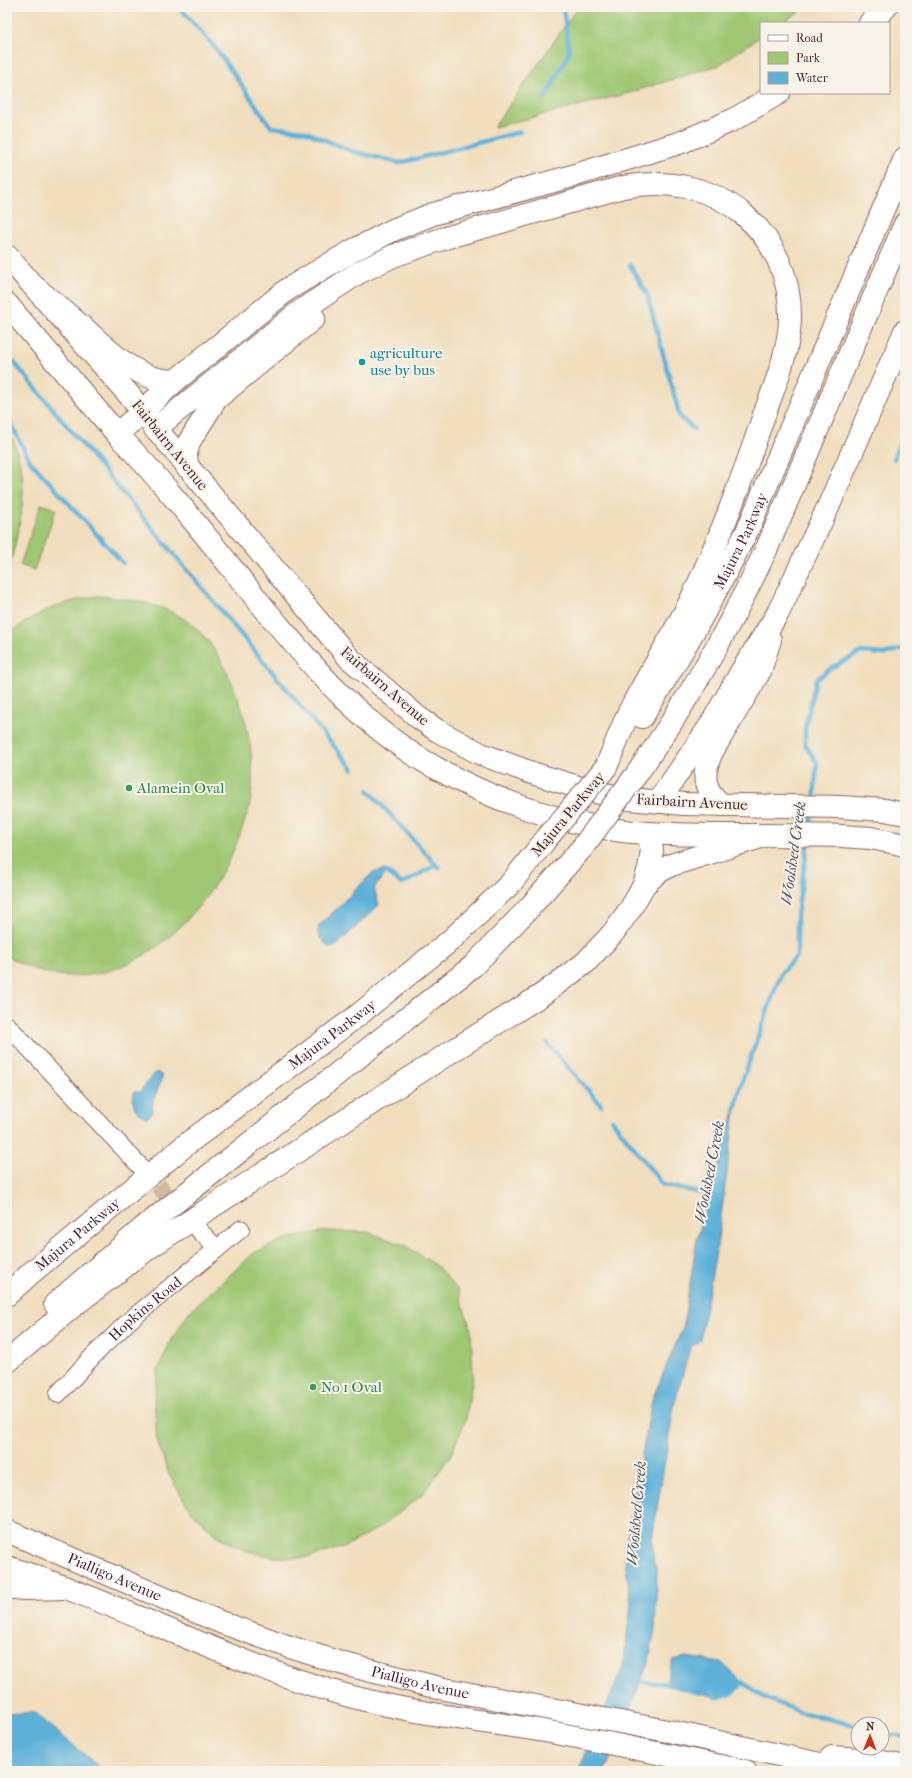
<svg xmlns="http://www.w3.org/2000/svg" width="912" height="1778" font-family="'IM FELL French Canon',serif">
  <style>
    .green { fill: #9fc773; stroke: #74734f }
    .water { fill: #5db1d9; stroke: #546882 }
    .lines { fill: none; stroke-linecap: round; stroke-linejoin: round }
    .stream { stroke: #5db1d9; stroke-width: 4.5 }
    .minor-tunnel { stroke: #d0b8a1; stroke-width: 17; stroke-dasharray: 17 8; stroke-linecap: butt }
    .minor-casing { stroke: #84625e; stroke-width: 19 }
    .secondary-casing { stroke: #84625e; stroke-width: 24 }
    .primary-casing { stroke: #84625e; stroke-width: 24 }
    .motorway-casing { stroke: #84625e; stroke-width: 24 }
    .minor { stroke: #fff; stroke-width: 17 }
    .secondary { stroke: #fff; stroke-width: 22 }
    .primary { stroke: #fff; stroke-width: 22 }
    .motorway { stroke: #fff; stroke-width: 22 }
    .motorway-bridge-casing { stroke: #84625e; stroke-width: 24; stroke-linecap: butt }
    .motorway-bridge { stroke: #fff; stroke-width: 22 }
    .culture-dot { fill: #0f9aa8; stroke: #f7f3e8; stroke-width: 1.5 }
    .leisure-dot { fill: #2e9e5b; stroke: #f7f3e8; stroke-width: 1.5 }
    .labels { text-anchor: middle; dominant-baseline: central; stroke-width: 4; stroke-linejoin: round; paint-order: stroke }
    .culture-label { font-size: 15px; fill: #0d838f; stroke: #f7f3e8; text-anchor: start }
    .street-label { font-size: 15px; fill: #4a1f2b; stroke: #f7f3e8 }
    .leisure-label { font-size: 15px; fill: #27864d; stroke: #f7f3e8; text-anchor: start }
    .water-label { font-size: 16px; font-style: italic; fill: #515268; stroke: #f7f3e8 }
  </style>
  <rect width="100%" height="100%" fill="#f7f3e8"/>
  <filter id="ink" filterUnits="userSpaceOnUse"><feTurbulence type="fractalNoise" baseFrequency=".025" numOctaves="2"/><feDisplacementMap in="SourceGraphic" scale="8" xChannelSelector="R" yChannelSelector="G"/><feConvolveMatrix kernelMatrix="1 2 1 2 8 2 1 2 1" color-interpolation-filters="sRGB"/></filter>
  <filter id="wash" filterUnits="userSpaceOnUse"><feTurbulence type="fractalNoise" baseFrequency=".012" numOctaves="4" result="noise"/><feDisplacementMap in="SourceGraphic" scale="16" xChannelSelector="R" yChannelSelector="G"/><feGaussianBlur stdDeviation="0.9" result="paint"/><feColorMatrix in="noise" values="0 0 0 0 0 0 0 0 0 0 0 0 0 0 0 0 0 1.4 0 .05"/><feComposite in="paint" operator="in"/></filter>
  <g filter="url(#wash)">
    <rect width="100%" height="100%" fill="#f1debe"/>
    <g class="green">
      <path d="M578,7H807L781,23H761V36L719,65L629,93L494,127Z"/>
      <path d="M7,425C13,440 20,458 22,474C26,509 15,544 7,577Z"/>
      <path d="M41,504L56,509L34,570L20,565Z"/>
      <path d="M98,596C170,602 206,618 234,688C249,724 256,764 250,803C247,816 242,829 237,842C201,930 104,1016 7,956V635C36,613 61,601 98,596Z"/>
      <path d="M325,1231L367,1232L404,1245L436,1265L458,1290L471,1330L473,1376L466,1419L450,1457L421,1496L382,1526L344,1547L306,1558L272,1557L244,1550L217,1536L191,1511L169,1475L157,1440L154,1399L158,1370L171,1340L189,1312L254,1253L284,1239Z"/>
    </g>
    <g class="water">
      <path d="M386,870L387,872L374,888L379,905L336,946L329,948L318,935V927L373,872Z"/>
      <path d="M156,1072L163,1075L152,1105V1113L147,1118C134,1111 132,1106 134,1091L139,1092Z"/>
      <path d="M736,1104L717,1246L700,1340L690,1348L674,1406L652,1539L654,1564L657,1566L655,1630L648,1663L612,1755L604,1771H578L623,1667L631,1603L624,1553L652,1400L683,1327L697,1239Z"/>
      <path d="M686,1657L721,1662L742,1682L741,1686L721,1698L667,1684L668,1675L673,1660Z"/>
      <path d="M34,1712L104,1771H7V1714Z"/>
    </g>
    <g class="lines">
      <g class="stream">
        <path d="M179,7L214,46L271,127L304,131L351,151L400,163L520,132"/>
        <path d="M545,98L569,53L563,7"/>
        <path d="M630,265L647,294L680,417L694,429"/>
        <path d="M7,354L353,769"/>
        <path d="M7,416L30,461L123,563"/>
        <path d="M894,459L905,426"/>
        <path d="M368,790L439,868"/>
        <path d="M814,801L817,763L805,744V728L816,680L831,668L861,652L884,654L905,648"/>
        <path d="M810,829L812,812"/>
        <path d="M387,872L402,884L436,865"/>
        <path d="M547,1043L601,1105"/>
        <path d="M735,1110L740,1087L781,973L797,956V915L808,842"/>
        <path d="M612,1120L663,1185L714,1196"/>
        <path d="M636,1681L667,1684L701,1693"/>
        <path d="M716,1697C725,1699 740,1690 742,1682L763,1697L800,1712L858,1726"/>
        <path d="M882,1732L905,1737"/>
      </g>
    </g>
  </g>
  <g filter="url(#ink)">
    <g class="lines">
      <path class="minor-tunnel" d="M141,1167L198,1229"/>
      <g class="minor-casing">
        <g id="minor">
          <path d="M7,1025L139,1165"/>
          <path d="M217,1249L241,1229"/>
          <path id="s1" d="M58,1394L94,1355L129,1321L217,1249L198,1229"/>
        </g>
      </g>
      <g class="secondary-casing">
        <g id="secondary">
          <path d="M7,256L130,396L142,412"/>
          <path d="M7,304L117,434"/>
        </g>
      </g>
      <g class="primary-casing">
        <g id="primary">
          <path d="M905,814L885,810L841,807L684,804L629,799L591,791L532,773L481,754L438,731L419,718L349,658L142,412L117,434C171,490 219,553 268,613C292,641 315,670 342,696C370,723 402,750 436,768C491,799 554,821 616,830C649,835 683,834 717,835C759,835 800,835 841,836L871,838L905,845"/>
          <path id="s2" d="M7,1531L220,1622L290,1647L344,1664L439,1688L673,1732L852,1771"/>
          <path d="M7,1567C119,1603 222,1659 335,1692C399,1711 467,1719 532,1729C604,1741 674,1757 745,1771"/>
          <path d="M832,1757L873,1760L905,1767"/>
        </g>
      </g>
      <g class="motorway-casing">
        <g id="motorway">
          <path d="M870,23L886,7"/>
          <path d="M36,288C53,302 69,316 86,330C111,352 139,382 175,381"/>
          <path d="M142,412L175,381L288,289L350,252L393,230L433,214L569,177L682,142L733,120L779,93"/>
          <path d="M155,429L299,312L358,273L393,256L445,238L623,187C666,179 710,186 744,215C775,241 791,279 790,319C789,353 774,387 763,418C742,480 719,541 691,600C673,636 651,670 632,706C622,725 615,747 606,767"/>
          <path d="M187,467L186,453L189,442L216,399L314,318"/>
          <path id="s3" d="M642,717C681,656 716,594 748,529L905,158"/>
          <path d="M636,775C687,703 730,627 767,548L905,224"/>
          <path d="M658,802L710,726L744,667L778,613L829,505L905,331"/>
          <path d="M722,805C702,789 702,774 712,752L760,671L770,640"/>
          <path d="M644,885L657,873L671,865L767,835"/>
          <path id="s4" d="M7,1295L31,1273L188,1143L357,1016L451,940L510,884L547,838"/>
          <path d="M55,1304L143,1228L473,966L529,908L582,848"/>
          <path d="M7,1362L72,1307L150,1247L449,1053L540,996L585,963L613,933L631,908L644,885L649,868L652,850L648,834"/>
          <path d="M7,1587L24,1589L66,1588"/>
        </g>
      </g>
      <use href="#minor" class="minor"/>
      <use href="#secondary" class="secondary"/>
      <use href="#primary" class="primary"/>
      <use href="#motorway" class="motorway"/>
      <g class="motorway-bridge-casing">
        <g id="motorway-bridge">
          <path d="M547,838L606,767"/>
          <path d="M582,848L636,775"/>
        </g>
      </g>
      <use href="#motorway-bridge" class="motorway-bridge"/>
    </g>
  </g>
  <circle class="culture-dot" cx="362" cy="362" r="4"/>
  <g class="leisure-dot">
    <circle cx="129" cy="788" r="4"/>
    <circle cx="313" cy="1387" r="4"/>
  </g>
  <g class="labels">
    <g class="culture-label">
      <text x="370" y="353">agriculture<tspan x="370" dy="17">use by bus</tspan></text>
    </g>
    <g class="street-label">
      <text transform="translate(170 445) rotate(51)">Fairbairn Avenue</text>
      <text stroke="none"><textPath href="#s3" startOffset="202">Majura Parkway</textPath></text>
      <text transform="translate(385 686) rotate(41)">Fairbairn Avenue</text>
      <text transform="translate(692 802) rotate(3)">Fairbairn Avenue</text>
      <text transform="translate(568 814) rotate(-50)">Majura Parkway</text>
      <text stroke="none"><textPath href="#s4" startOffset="417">Majura Parkway</textPath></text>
      <text stroke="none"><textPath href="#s4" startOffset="93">Majura Parkway</textPath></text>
      <text stroke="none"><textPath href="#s1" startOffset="122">Hopkins Road</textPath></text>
      <text stroke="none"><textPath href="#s2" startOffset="117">Pialligo Avenue</textPath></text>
      <text stroke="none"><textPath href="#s2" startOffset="441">Pialligo Avenue</textPath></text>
    </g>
    <g class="leisure-label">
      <text x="137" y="788">Alamein Oval</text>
      <text x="321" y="1387">No 1 Oval</text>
    </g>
    <g class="water-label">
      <text transform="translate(793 853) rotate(-82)">Woolshed Creek</text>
      <text transform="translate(709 1172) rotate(-79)">Woolshed Creek</text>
      <text transform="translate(636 1513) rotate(-85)">Woolshed Creek</text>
    </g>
  </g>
  <rect width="912" height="1778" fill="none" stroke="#f7f3e8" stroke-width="24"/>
  <rect x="760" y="22" width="130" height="72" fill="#f7f3e8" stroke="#b29e9c"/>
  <rect x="768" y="35" width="20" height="6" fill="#ffffff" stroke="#b29e9c"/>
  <text x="796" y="42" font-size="12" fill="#4a1f2b">Road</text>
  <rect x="768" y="52" width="20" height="12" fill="#9fc773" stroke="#b29e9c"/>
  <text x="796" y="62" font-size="12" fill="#4a1f2b">Park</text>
  <rect x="768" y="72" width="20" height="12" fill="#5db1d9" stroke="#b29e9c"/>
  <text x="796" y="82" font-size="12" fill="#4a1f2b">Water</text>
  <g transform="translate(870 1736) rotate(1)"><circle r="19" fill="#f7f3e8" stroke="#b29e9c"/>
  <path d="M0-3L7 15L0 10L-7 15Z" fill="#c8321e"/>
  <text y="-6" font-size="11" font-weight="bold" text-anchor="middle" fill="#4a1f2b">N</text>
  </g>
</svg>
